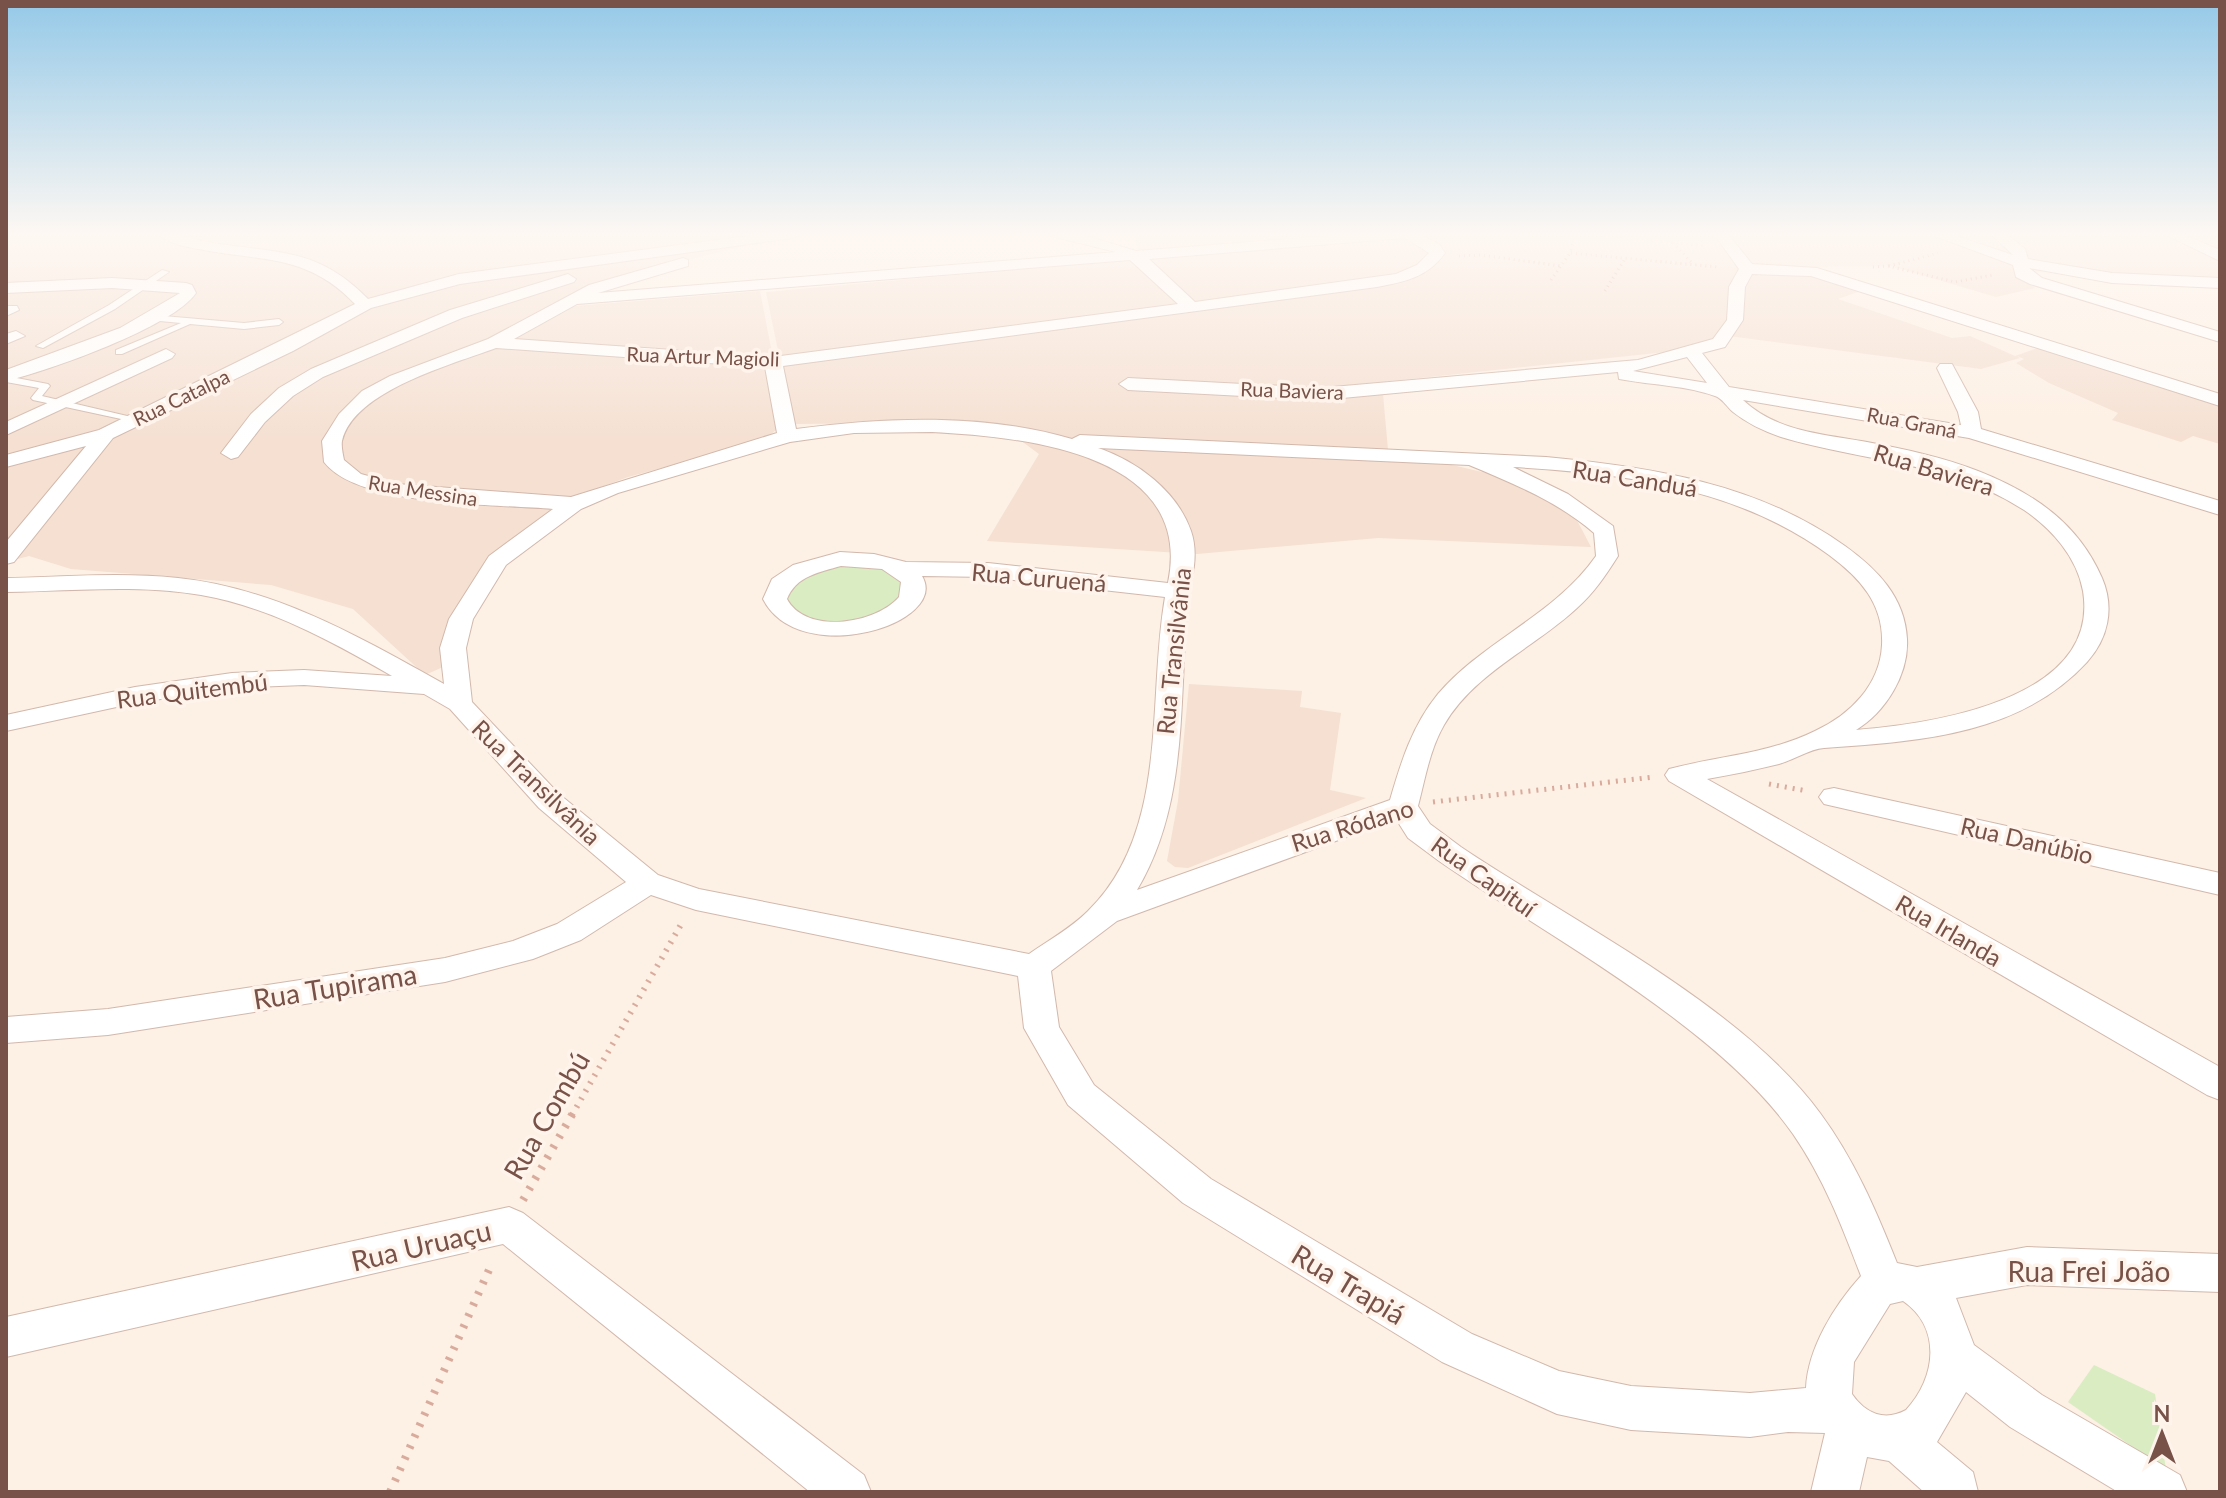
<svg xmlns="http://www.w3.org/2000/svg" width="2226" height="1498" font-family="Lato,sans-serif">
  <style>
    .residential { fill: #f5e0d2 }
    .green { fill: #d9ecc2 }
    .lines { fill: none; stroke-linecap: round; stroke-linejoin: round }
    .service-casing { stroke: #d2b8ac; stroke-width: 2 }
    .minor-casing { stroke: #d2b8ac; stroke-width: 2 }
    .path-far3 { stroke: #d9ab9d; stroke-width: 3; stroke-dasharray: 1 4; stroke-linecap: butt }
    .path-far2 { stroke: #d9ab9d; stroke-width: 5; stroke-dasharray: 2 6; stroke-linecap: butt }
    .path-far1 { stroke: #d9ab9d; stroke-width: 6; stroke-dasharray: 2 7; stroke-linecap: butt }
    .path { stroke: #d9ab9d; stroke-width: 8; stroke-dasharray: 3 9; stroke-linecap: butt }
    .service { fill: #fff; fill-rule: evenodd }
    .minor { fill: #fff; fill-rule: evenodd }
    .labels { text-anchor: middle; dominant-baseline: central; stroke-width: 7; stroke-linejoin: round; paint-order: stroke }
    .far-street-label { font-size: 20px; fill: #785248; stroke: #fff4ec }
    .street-label { font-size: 24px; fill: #785248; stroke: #fff4ec }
    .near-street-label { font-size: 28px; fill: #785248; stroke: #fff4ec }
  </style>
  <rect width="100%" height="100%" fill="#fdf0e4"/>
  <g class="residential">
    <path d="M6,234H764L769,240L663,266L550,308L760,291L771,348L770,365L780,427L762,441L628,477L561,502L487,564L463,596L443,667L425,675L353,609L271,585L71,569L29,556L6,562Z"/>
    <path d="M1133,234H2220V285L2163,287L2065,271L2018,272L2035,288L1996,297L1891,266L1792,267L1866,289L1838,299L1952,338L1970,336L2015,356L2040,347L2220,406V444L2193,436L2181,442L2112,420L2118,413L2049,383L2016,363L2024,359L2017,356L2020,358L1981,369L1721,335L1676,351L1382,382L1388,450L1499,476L1571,509L1591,547L1378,538L1197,554L987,541L1039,454L1008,431L928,423L793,424L766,292L1142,258Z"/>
    <path d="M1189,684L1302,691L1300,707L1341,713L1330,790L1366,798L1188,868L1175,867L1167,861L1178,801Z"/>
  </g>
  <g class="green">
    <path d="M826,565H879L904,580L906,591L879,617L832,626L793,617L782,590Z"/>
    <path d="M2094,1365L2155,1394L2166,1470L2068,1402Z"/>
  </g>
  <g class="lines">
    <g class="service-casing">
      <g id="service">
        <path d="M162,270L169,272L115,309L43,348L36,346L109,305Z"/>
        <path d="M152,315L244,323L279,319L283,322L279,325L244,329L190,324L122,354H116V350L181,323L149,320V316Z"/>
        <path d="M6,376L48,384L50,386L42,396L140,419L135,422L33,400L31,398L39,388L6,382Z"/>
      </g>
    </g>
    <g class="minor-casing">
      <g id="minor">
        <path d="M158,234C179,233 198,241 219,244C283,253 320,250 368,299L459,274L763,234H800L793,238L460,284L371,308L293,351L113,438L14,562L6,564V542L86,446L6,467V455L99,430L355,304C306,253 262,262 199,249C185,247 168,243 158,234Z"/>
        <path d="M1042,234H1080L1136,251L1351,234H1419L1439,244L1445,253C1428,277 1405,282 1377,287L783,366L796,429C886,417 984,413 1072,439L1080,435L1546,457C1651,467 1757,483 1845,546C1877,569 1905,597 1907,639C1909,674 1886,712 1856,730C1931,724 2101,700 2083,591C2077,557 2051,528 2024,510C1949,461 1863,462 1781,437C1763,431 1747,423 1733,412C1727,407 1722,398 1715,396C1688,386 1653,385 1625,380L1619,379L1618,372L1321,400L1128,390L1119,384L1128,378L1321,388L1638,360L1713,339L1727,320L1729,287L1739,269L1714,234H1728L1752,264L1817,268L2220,394V406L1811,276L1752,274L1745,287L1743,320L1725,347L1702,353L1729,387L1961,425L1958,412L1937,368L1940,364H1952L1978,412L1981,429L2220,501V515L1969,438L1743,400C1777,432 1824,434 1867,442C1904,449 1943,457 1978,471C2034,493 2078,523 2102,578C2115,608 2108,639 2087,662C2019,736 1918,741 1824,748C1810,749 1793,760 1779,764C1755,770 1731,775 1707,779L2220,1067V1100L2207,1095L1669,781L1665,775L1669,769C1718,756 1768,754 1815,731C1850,715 1880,685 1882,645C1884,604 1860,578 1829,555C1738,488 1624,473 1513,467L1568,494L1613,526L1618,556C1606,575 1594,593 1577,608C1534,648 1474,673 1444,725C1430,749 1425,779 1418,806L1430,824L1461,847C1571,921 1742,1006 1820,1113C1854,1159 1876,1210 1897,1263L1917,1267L2027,1247L2220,1254V1292L2027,1285L1956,1298L1974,1345L2042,1395L2180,1475L2187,1492H2118L2010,1427L1966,1392L1937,1442L1973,1472L1978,1492H1924L1889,1461L1867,1457L1859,1492H1811L1825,1433L1788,1432L1750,1437L1631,1430L1557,1414L1442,1362L1183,1203L1068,1105L1024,1028L1018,976L696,910L651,895L581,940L533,959L445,982L108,1035L6,1043V1017L108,1009L445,958L513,941L557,924L626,882L539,808L450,709L424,694L304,685L232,688L135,703L6,731V715L135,687L232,673L304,670L392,676C333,642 270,607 201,595C137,584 71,591 6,592V578C63,577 121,572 178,578C275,588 360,637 444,684L440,648L449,619L489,556L553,509C497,504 358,507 324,462L322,441L339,414L362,391L390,376L488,339L589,285L683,258L688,260V266L598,293L1116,252ZM1405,238L1429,253L1417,265L1396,274L1195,302L1149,259ZM1130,260L1178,304L773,357L514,339L577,304ZM496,348L765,367L777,433L571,497L397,484L361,474L344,460C343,455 341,446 342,441C354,390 454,364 496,348ZM1687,357L1707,383L1633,371ZM932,432C1022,437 1195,452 1168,583L988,563L906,562L874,554L840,552L793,565L772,579L763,599C799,670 951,624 922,576L988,577L1165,597C1147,699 1170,831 1088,911C1071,928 1049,940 1029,954L699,889L658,875L559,794L472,702L466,648L473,619L506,565L581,509L618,493L790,442L854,433ZM1098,448L1469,465C1514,484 1557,501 1594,533L1596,556C1554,616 1484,640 1438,694C1412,726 1401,762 1390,800L1137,890C1188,804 1179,706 1187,610C1190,583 1200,557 1191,531C1177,491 1137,461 1098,448ZM841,566L882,569L901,582L899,597C876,624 806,635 787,599C796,576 820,572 841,566ZM1396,819L1408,838L1439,861C1548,937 1718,1026 1793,1134C1824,1179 1842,1226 1861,1276C1834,1306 1808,1348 1806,1388L1750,1393L1631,1386L1559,1371L1472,1334L1211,1179L1094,1085L1059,1027L1051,971L1117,921ZM1903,1301C1942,1328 1936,1378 1906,1410C1884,1422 1865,1413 1852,1394L1854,1362L1890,1304Z"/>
        <path d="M1929,234H1950L2013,255L1991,234H2007L2025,249L2028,259L2112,273L2220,278V288L2112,283L2029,268L2042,278L2220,332V342L2030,284L2016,277L2013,265Z"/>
        <path d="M2164,234H2182L2220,250V261Z"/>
        <path d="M568,274L576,279L574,282L462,318L323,377L293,396L265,422L238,457L231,459L221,453L251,414L279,388L311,369L450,310Z"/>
        <path d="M112,278L186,283L192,285L196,293C173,327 48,371 6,381V370L120,328L180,293L112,288L6,293V283Z"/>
        <path d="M6,306H17L19,310L6,316Z"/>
        <path d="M16,331L25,336L6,344V334Z"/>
        <path d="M166,349L175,354L172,358L6,435V422Z"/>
        <path d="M1834,788L2220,873V895L1824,804L1819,797L1824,790Z"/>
        <path d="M509,1207L523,1213L864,1475L871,1492H810L503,1244L6,1357V1317Z"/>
      </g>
    </g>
    <g class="path-far3">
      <path d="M1547,234L1575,238L1570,253L1718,267"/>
      <path d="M1587,234L1706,246"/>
      <path d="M2031,235L2149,237"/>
      <path d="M1673,243L1693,264"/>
      <path d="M1459,256L1481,255L1561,266"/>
      <path d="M1889,266L1938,253"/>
      <path d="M1873,267L1888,266L1955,282L1993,275"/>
      <path d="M1551,280L1570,253"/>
      <path d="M1605,291L1626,257"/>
    </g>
    <g class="path-far2">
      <path d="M1769,784L1807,791"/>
      <path d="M1433,802L1654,777"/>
    </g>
    <path class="path-far1" d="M572,1115L683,921"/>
    <g class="path">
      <path d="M523,1200L573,1113"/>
      <path d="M390,1492L492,1263"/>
    </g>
    <use href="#service" class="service"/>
    <use href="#minor" class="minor"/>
  </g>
  <linearGradient id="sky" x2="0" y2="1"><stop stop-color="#95c9e8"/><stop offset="0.53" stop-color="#fef8f3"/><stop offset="1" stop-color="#fef8f3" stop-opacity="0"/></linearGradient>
  <rect width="2226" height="443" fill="url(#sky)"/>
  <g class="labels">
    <g class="far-street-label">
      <text transform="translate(703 356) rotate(2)">Rua Artur Magioli</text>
      <text transform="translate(1292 390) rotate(2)">Rua Baviera</text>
      <text transform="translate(181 397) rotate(-26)">Rua Catalpa</text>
      <text transform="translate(1912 422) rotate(11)">Rua Graná</text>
      <text transform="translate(423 490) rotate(9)">Rua Messina</text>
    </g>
    <g class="street-label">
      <text transform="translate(1934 469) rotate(17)">Rua Baviera</text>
      <text transform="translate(1635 478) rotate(9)">Rua Canduá</text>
      <text transform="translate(1039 577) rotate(5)">Rua Curuená</text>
      <text transform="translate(1173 651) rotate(-84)">Rua Transilvânia</text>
      <text transform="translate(192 690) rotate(-7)">Rua Quitembú</text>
      <text transform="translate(537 782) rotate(44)">Rua Transilvânia</text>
      <text transform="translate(1352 825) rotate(-17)">Rua Ródano</text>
      <text transform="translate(2027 840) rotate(13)">Rua Danúbio</text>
      <text transform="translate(1484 876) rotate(35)">Rua Capituí</text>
      <text transform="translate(1949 930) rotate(30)">Rua Irlanda</text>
    </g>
    <g class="near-street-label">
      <text transform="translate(335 986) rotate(-9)">Rua Tupirama</text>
      <text transform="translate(546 1115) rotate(-60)">Rua Combú</text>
      <text transform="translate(421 1245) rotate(-13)">Rua Uruaçu</text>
      <text x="2089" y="1271">Rua Frei João</text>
      <text transform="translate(1349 1284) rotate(31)">Rua Trapiá</text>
    </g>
  </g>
  <rect width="2226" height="1498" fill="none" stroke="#785248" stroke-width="16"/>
  <g transform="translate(2162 1434)" stroke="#fff4ec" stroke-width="6" paint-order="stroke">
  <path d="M0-6L14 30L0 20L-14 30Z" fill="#785248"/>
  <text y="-12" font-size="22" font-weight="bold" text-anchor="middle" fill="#785248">N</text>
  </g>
</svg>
